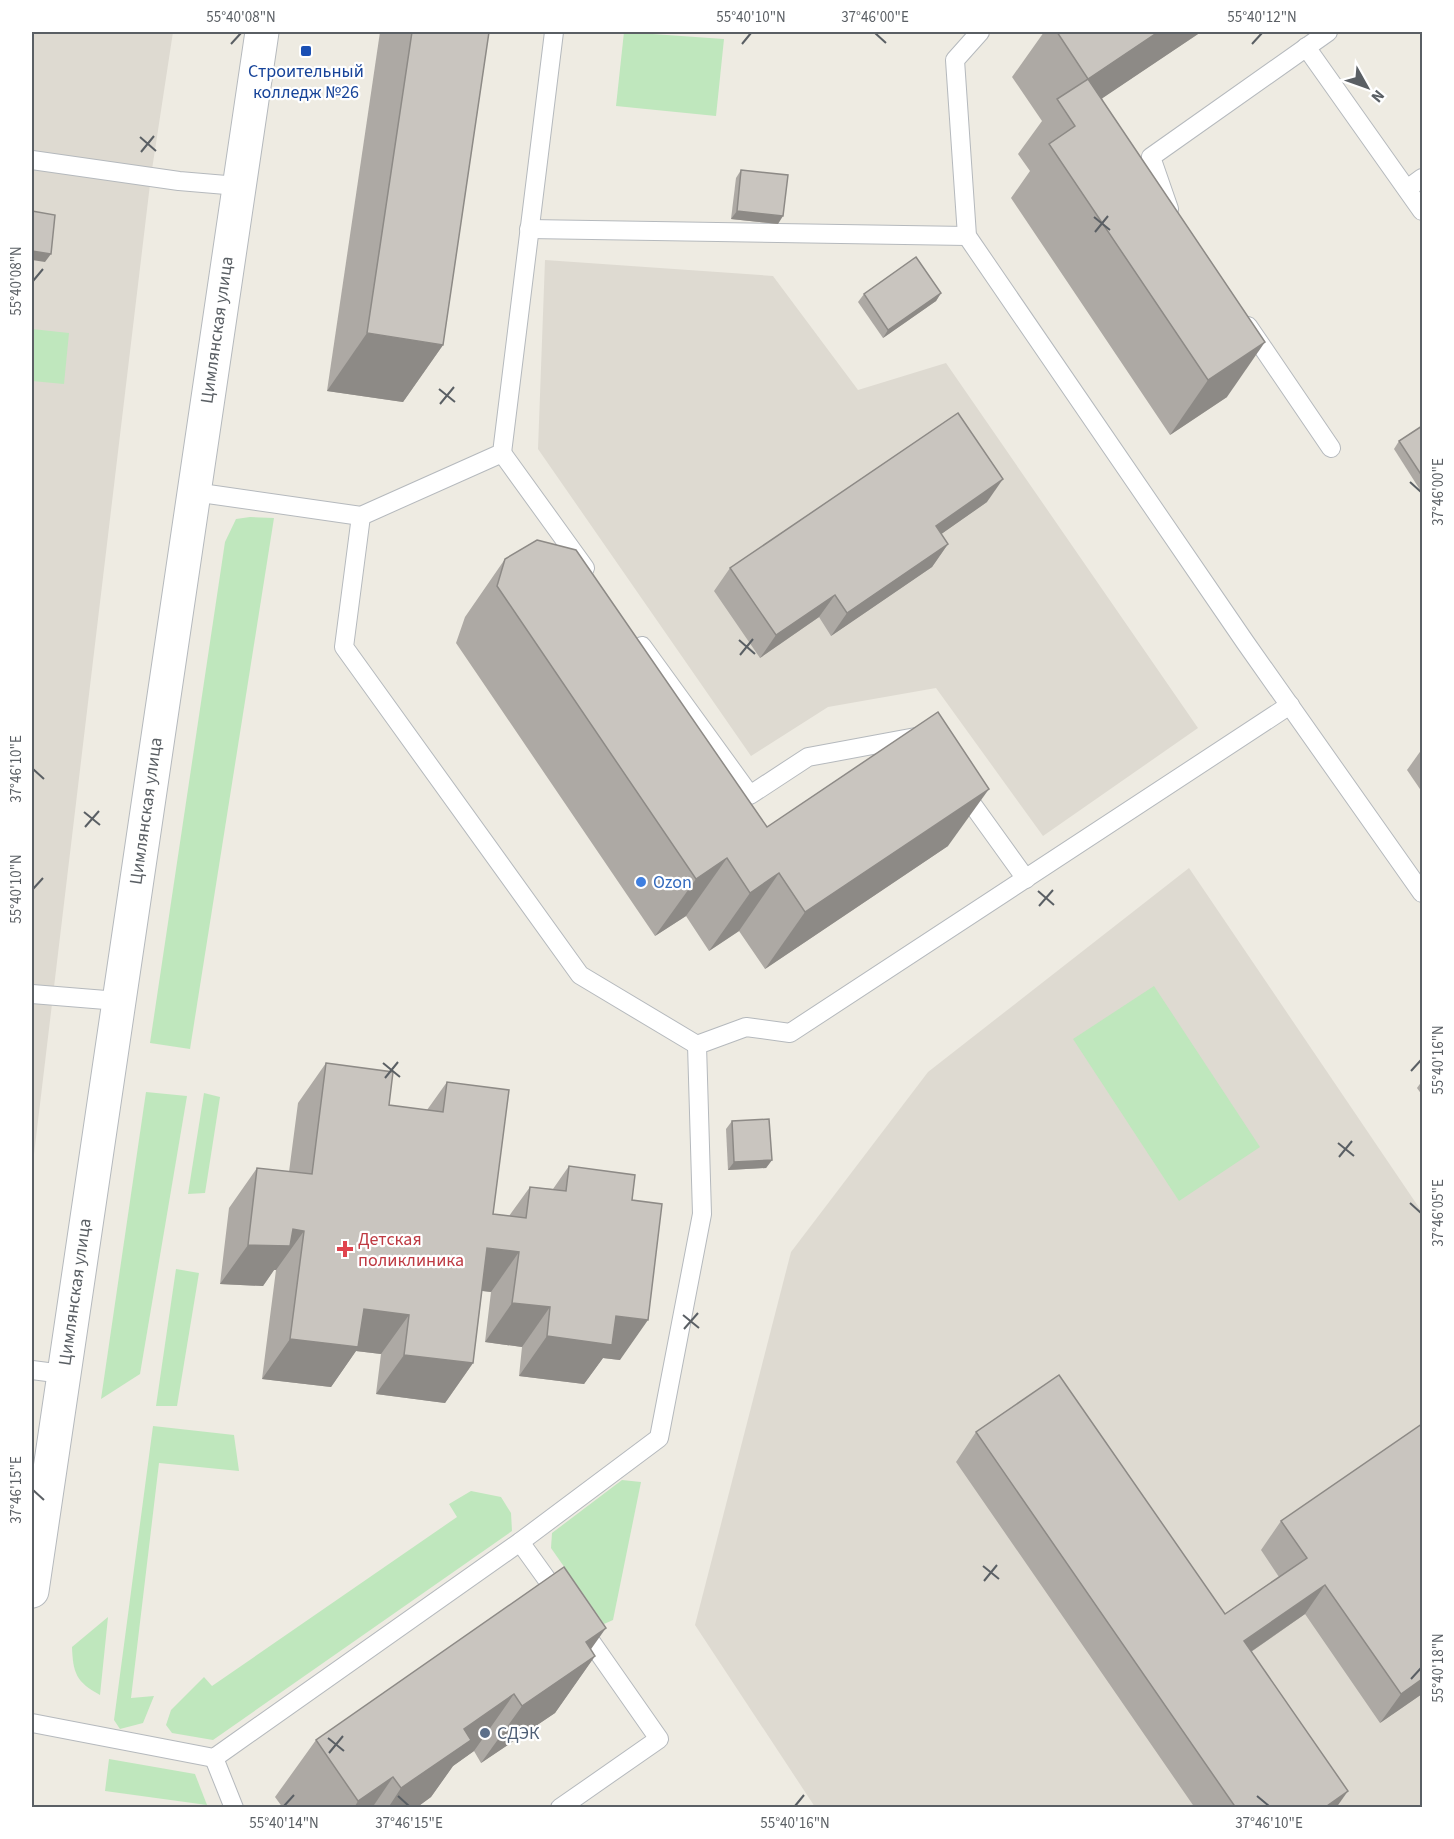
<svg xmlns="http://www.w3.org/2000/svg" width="1454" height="1839" font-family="'Source Sans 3',sans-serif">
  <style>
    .education { fill: #dedad1 }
    .green { fill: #bfe7bd }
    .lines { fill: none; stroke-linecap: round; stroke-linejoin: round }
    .service-casing { stroke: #b5b9bd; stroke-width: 20 }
    .minor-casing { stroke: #b5b9bd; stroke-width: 35 }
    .service { stroke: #fff; stroke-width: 18 }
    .minor { stroke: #fff; stroke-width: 33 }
    .wall { fill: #ada9a4 }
    .shaded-wall { fill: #8d8a86 }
    .building { fill: #c9c5bf; stroke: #8d8a86; stroke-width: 1.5 }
    .ticks { fill: none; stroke: #5a5f64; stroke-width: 2 }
    .transit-dot { fill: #1a4fb4; stroke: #fff; stroke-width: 2 }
    .shop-dot { fill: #3f7fe0; stroke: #fff; stroke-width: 2 }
    .health-dot { fill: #e0444e; stroke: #fff; stroke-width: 2 }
    .service-dot { fill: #5c6f8a; stroke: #fff; stroke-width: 2 }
    .labels { text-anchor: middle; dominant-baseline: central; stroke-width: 4.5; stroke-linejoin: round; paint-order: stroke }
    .transit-label { font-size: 18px; fill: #164399; stroke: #fff }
    .street-label { font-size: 18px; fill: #5a5f64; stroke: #fff }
    .shop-label { font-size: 18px; fill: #366cbe; stroke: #fff; text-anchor: start }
    .health-label { font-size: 18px; fill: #be3a42; stroke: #fff; text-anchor: start }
    .service-label { font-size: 18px; fill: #4e5e75; stroke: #fff; text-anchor: start }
    .neatline { fill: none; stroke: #5a5f64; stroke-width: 2 }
    .ticks-label { font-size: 15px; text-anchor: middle; fill: #5a5f64 }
  </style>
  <rect width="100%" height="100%" fill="#eeebe2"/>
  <g class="education">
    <path d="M32,32H173L151,176L32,1171Z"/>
    <path d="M545,260L773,276L858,390L946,363L1198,728L1043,836L936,688L828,707L751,756L538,449Z"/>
    <path d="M1189,868L1422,1212V1807H815L695,1625L791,1252L928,1072Z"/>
  </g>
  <g class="green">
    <path d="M624,32L724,39L716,116L616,106Z"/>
    <path d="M32,329L69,333L64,384L32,381Z"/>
    <path d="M250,517L274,518L190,1049L150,1043L225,542L236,519Z"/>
    <path d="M1154,986L1260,1147L1179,1201L1073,1039Z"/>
    <path d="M146,1092L187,1096L140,1374L101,1399Z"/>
    <path d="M204,1093L220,1097L205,1193L188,1194Z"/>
    <path d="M176,1269L199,1273L177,1406H156Z"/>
    <path d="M153,1426L234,1435L239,1471L159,1463L131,1698L154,1696L143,1723L120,1729L114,1720Z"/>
    <path d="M622,1480L641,1482L613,1620L604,1624L551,1548L552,1533Z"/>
    <path d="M471,1491L501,1497L511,1513L512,1531L213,1740L172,1733L166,1725L171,1710L204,1677L212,1686L457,1517L449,1504Z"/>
    <path d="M108,1617L100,1695C76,1682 73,1673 72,1647Z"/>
    <path d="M109,1759L195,1774L207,1805L105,1791Z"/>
  </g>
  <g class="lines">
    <g class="service-casing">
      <g id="service">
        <path d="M980,32L955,60L967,236L1245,642L1422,893"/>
        <path d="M1306,47L1422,211"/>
        <path d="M32,160L179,181L238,186"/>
        <path d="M1407,189L1422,178"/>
        <path d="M1169,209L1151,157L1328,32"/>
        <path d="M529,229L967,236"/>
        <path d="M1248,326L1331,448"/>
        <path d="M502,453L585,568"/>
        <path d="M194,492L361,516L502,453L554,32"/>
        <path d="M361,516L344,647L580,975L697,1045"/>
        <path d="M642,646L750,795L808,757L921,736"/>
        <path d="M962,790L1026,879"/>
        <path d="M32,994L118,1001"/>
        <path d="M32,1370L63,1374"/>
        <path d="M520,1542L561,1599"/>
        <path d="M32,1723L214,1758L520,1542L659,1438L702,1214L697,1045L746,1027L790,1033L1290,705"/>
        <path d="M214,1758L234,1808"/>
        <path d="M560,1808L659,1739L580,1626"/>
      </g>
    </g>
    <g class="minor-casing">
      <path id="minor" d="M32,1591L262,32"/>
    </g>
    <use href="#service" class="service"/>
    <use href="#minor" class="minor"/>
  </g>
  <g class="wall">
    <path d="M380,32H489L443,345L403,402L327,391Z"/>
    <path d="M1044,32H1201L1102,98L1227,397L1170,435L1011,198L1030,171L1018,154L1042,121L1012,77Z"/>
    <path d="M741,170L778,224L731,219L736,178Z"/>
    <path d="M941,293L936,301L883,338L858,302L864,294Z"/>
    <path d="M1422,426V493L1394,449L1399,441Z"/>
    <path d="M987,502L941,534L948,544L932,567L831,636L819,617L760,658L714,591L730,568Z"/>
    <path d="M505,559L767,827L948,846L765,969L739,931L709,951L686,916L655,936L456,643L465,617Z"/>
    <path d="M1422,749V792L1407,770Z"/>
    <path d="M326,1063L389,1105L427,1110L447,1082L493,1214L509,1216L530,1187L553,1189L569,1166L632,1200L620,1360L603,1358L584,1384L519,1376L522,1347L485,1342L491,1292L482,1291L473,1363L445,1403L376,1394L381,1354L356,1351L331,1387L262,1379L276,1270H274L263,1286L220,1284L229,1208L257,1168L289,1172L298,1103Z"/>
    <path d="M1422,1081V1095L1417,1088Z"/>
    <path d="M732,1121L772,1160L766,1168L728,1170L726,1129Z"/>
    <path d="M976,1432L1225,1614L1279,1577L1261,1550L1281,1521L1422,1694L1380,1723L1305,1614L1251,1652L1336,1808H1195L956,1462Z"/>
    <path d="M591,1650L595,1656L555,1713L481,1763L474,1751L453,1766L431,1797L416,1808H283L275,1797L316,1740Z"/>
  </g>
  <g class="shaded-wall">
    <path d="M1158,32H1201L1070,120L1088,79Z"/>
    <path d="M737,211L783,216L778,224L731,219Z"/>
    <path d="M32,251L51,254L45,262L32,260Z"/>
    <path d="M941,293L936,301L883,338L888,330Z"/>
    <path d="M367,333L443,345L403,402L327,391Z"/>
    <path d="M1265,342L1227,397L1170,435L1208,380Z"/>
    <path d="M1003,479L987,502L920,549L936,526Z"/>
    <path d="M948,544L932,567L831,636L847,613Z"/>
    <path d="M835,595L819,617L760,658L776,635Z"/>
    <path d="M989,789L948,846L765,969L805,912Z"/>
    <path d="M727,858L686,916L655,936L696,879Z"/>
    <path d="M779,873L739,931L709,951L750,893Z"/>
    <path d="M772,1160L766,1168L728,1170L734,1162Z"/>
    <path d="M293,1229L304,1231L276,1270H274L263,1286L220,1284L248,1245Z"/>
    <path d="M487,1248L519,1252L491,1292L460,1288Z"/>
    <path d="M512,1303L550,1307L522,1347L485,1342Z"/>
    <path d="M364,1309L409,1315L381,1354L356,1351L331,1387L262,1379L290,1339Z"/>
    <path d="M616,1316L648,1320L620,1360L603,1358L584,1384L519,1376L547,1336Z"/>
    <path d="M404,1355L473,1363L445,1403L376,1394Z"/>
    <path d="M1325,1585L1305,1614L1223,1671L1244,1641Z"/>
    <path d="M606,1628L579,1666L595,1656L555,1713L481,1763L522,1706L586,1642Z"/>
    <path d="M1422,1679V1694L1380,1723L1401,1694Z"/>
    <path d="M514,1694L474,1751L453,1766L431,1797L416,1808H388L401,1788L464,1729Z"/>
    <path d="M393,1777L372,1808H354L358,1801Z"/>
    <path d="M1348,1791L1336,1808H1324Z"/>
  </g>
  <g class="building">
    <path d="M412,32H489L443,345L367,333Z"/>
    <path d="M1057,32H1158L1088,79Z"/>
    <path d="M1088,79L1265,342L1208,380L1049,144L1075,126L1057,99Z"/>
    <path d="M741,170L788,175L783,216L737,211Z"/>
    <path d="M32,211L55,215L51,254L32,251Z"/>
    <path d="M916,257L941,293L888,330L864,294Z"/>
    <path d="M958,413L1003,479L936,526L948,544L847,613L835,595L776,635L730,568Z"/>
    <path d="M1422,426V476L1399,441Z"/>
    <path d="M537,540L576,550L767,827L938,712L989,789L805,912L779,873L750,893L727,858L696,879L497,586L505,559Z"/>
    <path d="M326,1063L393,1072L389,1105L443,1112L447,1082L509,1090L493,1214L526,1218L530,1187L566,1191L569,1166L635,1175L632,1200L662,1204L648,1320L616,1316L612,1345L547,1336L550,1307L512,1303L519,1252L487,1248L473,1363L404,1355L409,1315L364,1309L358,1347L290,1339L304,1231L293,1229L290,1246L248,1245L257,1168L312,1174Z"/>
    <path d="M769,1119L772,1160L734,1162L732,1121Z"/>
    <path d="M1059,1375L1225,1614L1307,1558L1281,1521L1422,1424V1679L1401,1694L1325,1585L1244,1641L1348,1791L1324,1808H1236L976,1432Z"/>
    <path d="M564,1567L606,1628L586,1642L595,1656L522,1706L514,1694L464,1729L471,1740L401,1788L393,1777L358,1801L316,1740Z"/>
  </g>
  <path class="ticks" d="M875,33L886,43M231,44L241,33M742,44L751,33M1252,44L1262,33M140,137L156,151M141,152L154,136M1094,217L1110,230M1095,232L1108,216M33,281L43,269M439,389L455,402M440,404L454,387M1410,482L1421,492M739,640L755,654M740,655L753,639M33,769L44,779M84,812L100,825M85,827L99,811M33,889L43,878M1038,891L1054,905M1039,906L1053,890M383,1063L400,1077M1411,1071L1421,1060M385,1078L398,1062M1338,1143L1354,1156M1339,1157L1352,1141M1410,1203L1421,1213M683,1315L699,1328M684,1329L698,1313M33,1490L44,1500M983,1566L999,1579M984,1581L997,1565M1411,1679L1421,1668M328,1738L344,1751M329,1753L343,1736M398,1796L409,1806M1257,1796L1269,1806M284,1806L294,1795M795,1806L804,1795"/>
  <rect class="transit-dot" x="300" y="45" width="12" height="12" rx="3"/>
  <circle class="shop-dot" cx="641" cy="882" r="6"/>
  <path class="health-dot" d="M342 1240h6v6h6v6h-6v6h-6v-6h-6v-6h6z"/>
  <circle class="service-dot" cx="485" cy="1733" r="6"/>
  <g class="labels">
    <g class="transit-label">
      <text x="306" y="71">Строительный<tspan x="306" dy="21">колледж №26</tspan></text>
    </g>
    <g class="street-label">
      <text transform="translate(217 330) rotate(-82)">Цимлянская улица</text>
      <text transform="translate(146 811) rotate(-82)">Цимлянская улица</text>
      <text transform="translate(75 1292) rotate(-82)">Цимлянская улица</text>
    </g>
    <g class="shop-label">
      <text x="653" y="882">Ozon</text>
    </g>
    <g class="health-label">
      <text x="358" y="1239">Детская<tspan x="358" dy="21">поликлиника</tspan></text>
    </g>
    <g class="service-label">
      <text x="497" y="1733">СДЭК</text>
    </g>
  </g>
  <rect width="1454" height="1839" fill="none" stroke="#ffffff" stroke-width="66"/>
  <g transform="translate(1367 87) rotate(130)" stroke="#ffffff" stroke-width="4.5" paint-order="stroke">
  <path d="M0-4.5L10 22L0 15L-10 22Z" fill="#5a5f64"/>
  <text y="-9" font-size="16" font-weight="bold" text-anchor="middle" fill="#5a5f64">N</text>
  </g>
  <rect x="33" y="33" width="1388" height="1773" class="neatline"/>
  <g class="ticks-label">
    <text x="241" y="22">55°40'08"N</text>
    <text x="751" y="22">55°40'10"N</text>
    <text x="875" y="22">37°46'00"E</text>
    <text x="1262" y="22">55°40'12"N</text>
    <text transform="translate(16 281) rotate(-90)" y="5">55°40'08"N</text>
    <text transform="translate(1438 492) rotate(-90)" y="5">37°46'00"E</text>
    <text transform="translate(16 769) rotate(-90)" y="5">37°46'10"E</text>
    <text transform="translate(16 889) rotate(-90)" y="5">55°40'10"N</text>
    <text transform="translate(1438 1060) rotate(-90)" y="5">55°40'16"N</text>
    <text transform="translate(1438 1213) rotate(-90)" y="5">37°46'05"E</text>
    <text transform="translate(16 1490) rotate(-90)" y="5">37°46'15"E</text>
    <text transform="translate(1438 1668) rotate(-90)" y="5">55°40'18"N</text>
    <text x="284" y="1828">55°40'14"N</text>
    <text x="409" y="1828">37°46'15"E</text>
    <text x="795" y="1828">55°40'16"N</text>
    <text x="1269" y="1828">37°46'10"E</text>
  </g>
</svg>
